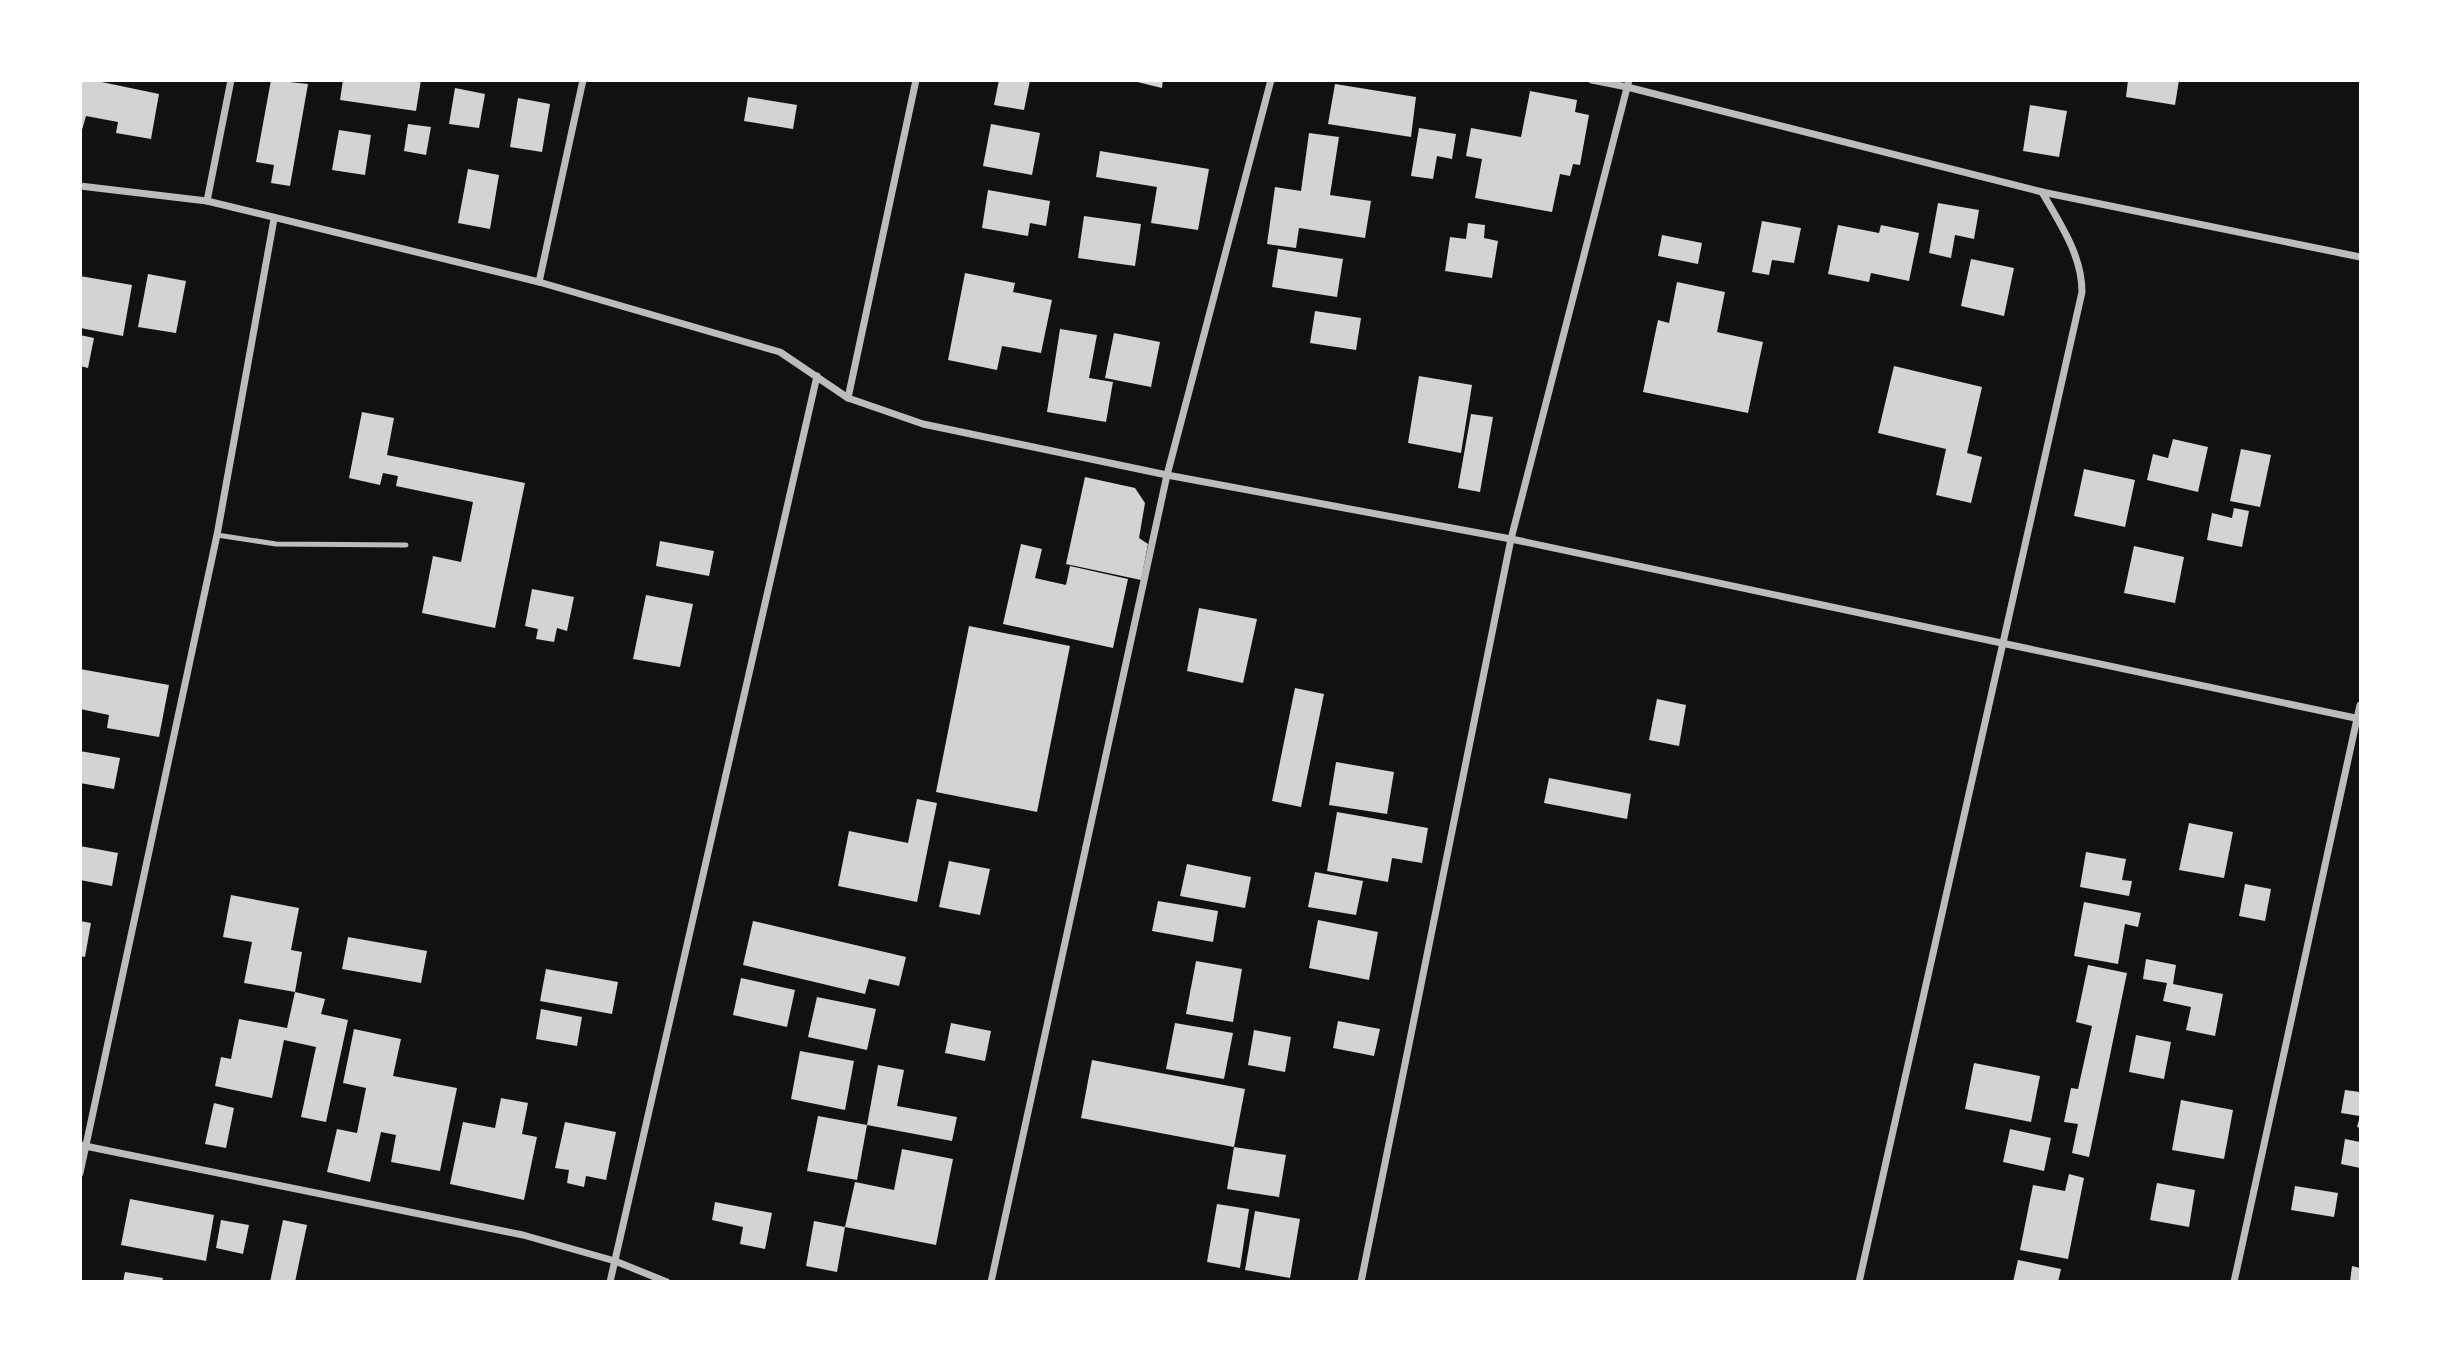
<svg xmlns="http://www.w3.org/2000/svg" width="2441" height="1362" font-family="'Asap Condensed',sans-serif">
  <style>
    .building { fill: #d3d3d3 }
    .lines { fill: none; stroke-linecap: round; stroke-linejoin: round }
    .service { stroke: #bcbcbc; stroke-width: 5 }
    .minor { stroke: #bcbcbc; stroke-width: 7 }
  </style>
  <rect width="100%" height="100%" fill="#111"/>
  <g class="building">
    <path d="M80,80H92L159,94L151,139L116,133L118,122L86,116L80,137Z"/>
    <path d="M271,80L308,84L290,186L271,183L274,165L256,162Z"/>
    <path d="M343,80H421L416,111L340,100Z"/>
    <path d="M999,80H1030L1024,110L994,105Z"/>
    <path d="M1129,80H1163L1162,88Z"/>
    <path d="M2128,80H2179L2175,105L2126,97Z"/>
    <path d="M1335,84L1416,97L1411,137L1328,124Z"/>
    <path d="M455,88L485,94L479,128L449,124Z"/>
    <path d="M1530,91L1577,100L1575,112L1589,115L1580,165L1573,164L1570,176L1560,174L1552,212L1475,198L1482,159L1466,156L1471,128L1521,137Z"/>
    <path d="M748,97L797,105L793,129L744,121Z"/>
    <path d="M518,98L550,104L542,152L510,147Z"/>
    <path d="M2030,105L2067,111L2059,157L2023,151Z"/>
    <path d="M408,124L431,127L426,155L404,151Z"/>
    <path d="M991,124L1040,133L1032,175L983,166Z"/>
    <path d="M1419,128L1456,134L1452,159L1437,156L1433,179L1411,176Z"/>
    <path d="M339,130L371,135L365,175L332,170Z"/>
    <path d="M1309,133L1339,137L1330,195L1371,201L1365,238L1299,228L1296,248L1267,244L1275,187L1301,191Z"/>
    <path d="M1100,151L1209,169L1198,230L1151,223L1157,187L1096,177Z"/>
    <path d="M468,169L499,175L490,229L458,223Z"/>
    <path d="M988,190L1050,201L1046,226L1030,223L1028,236L982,228Z"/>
    <path d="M1938,203L1979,210L1974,239L1955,235L1951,258L1929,253Z"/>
    <path d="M1084,216L1141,224L1135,266L1078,258Z"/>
    <path d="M1762,221L1801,228L1794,263L1772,260L1769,275L1752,272Z"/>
    <path d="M1468,223L1485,225L1484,238L1498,241L1492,278L1445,271L1450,237L1466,239Z"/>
    <path d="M1838,225L1879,233L1881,225L1919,233L1909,281L1871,273L1869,282L1828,274Z"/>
    <path d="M1662,235L1702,243L1698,264L1658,256Z"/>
    <path d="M1278,249L1343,259L1337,297L1272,287Z"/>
    <path d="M1971,259L2014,268L2004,316L1961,306Z"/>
    <path d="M965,273L1015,283L1013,292L1052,300L1041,353L1002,346L997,370L948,360Z"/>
    <path d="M148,274L186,281L176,333L138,327Z"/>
    <path d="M80,276L132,285L123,336L80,328Z"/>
    <path d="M1677,282L1725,292L1717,332L1763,342L1748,413L1643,392L1658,320L1669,323Z"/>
    <path d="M1315,311L1361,318L1356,350L1310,343Z"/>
    <path d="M1060,329L1097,335L1089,378L1113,382L1106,422L1047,412Z"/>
    <path d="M1114,333L1160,342L1151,387L1105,378Z"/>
    <path d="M80,335L94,338L88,368L80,366Z"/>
    <path d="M1894,366L1982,387L1967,453L1982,457L1971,503L1936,495L1946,449L1878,433Z"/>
    <path d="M1419,376L1472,385L1461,453L1408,443Z"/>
    <path d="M362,412L394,418L387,455L525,483L495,628L422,613L433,556L461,562L473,502L396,486L398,476L383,473L380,485L349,478Z"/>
    <path d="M1471,414L1493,417L1480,492L1458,488Z"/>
    <path d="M2173,439L2208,447L2198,492L2147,480L2153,454L2168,458Z"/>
    <path d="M2241,449L2271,455L2260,507L2230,501Z"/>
    <path d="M2084,469L2135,480L2125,527L2074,516Z"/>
    <path d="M1085,477L1135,488L1145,503L1139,538L1148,544L1141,580L1066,564Z"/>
    <path d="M2234,508L2249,511L2242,547L2207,540L2212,513L2232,518Z"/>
    <path d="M660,541L714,551L709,576L656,566Z"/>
    <path d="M1021,544L1042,549L1035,578L1066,585L1070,566L1128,579L1113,648L1003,624Z"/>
    <path d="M2134,546L2184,557L2175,603L2124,593Z"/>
    <path d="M532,589L574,597L567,631L557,628L554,642L536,639L538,629L525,626Z"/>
    <path d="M646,595L693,604L680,667L633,659Z"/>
    <path d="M1199,608L1257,619L1243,683L1187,671Z"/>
    <path d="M969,626L1070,646L1037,812L936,792Z"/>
    <path d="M80,669L169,685L159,737L107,728L109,715L80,709Z"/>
    <path d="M1295,688L1324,694L1301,807L1272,801Z"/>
    <path d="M1657,699L1686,705L1679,746L1649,740Z"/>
    <path d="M80,751L120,758L114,789L80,783Z"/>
    <path d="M1336,762L1394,772L1387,814L1329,805Z"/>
    <path d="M1549,778L1631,794L1627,819L1544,803Z"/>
    <path d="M917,799L937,803L917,902L838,886L849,831L908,843Z"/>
    <path d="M1337,812L1428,828L1422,863L1392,858L1388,882L1327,871Z"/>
    <path d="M2189,823L2233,832L2224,878L2179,870Z"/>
    <path d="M80,846L118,853L112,886L80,880Z"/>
    <path d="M2086,852L2126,859L2122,880L2132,881L2129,896L2080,887Z"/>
    <path d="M949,861L990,869L980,915L939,907Z"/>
    <path d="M1187,864L1251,877L1245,908L1180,896Z"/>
    <path d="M1315,872L1363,881L1356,915L1308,907Z"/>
    <path d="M2245,884L2271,889L2265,921L2239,916Z"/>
    <path d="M231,895L299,908L291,950L302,952L295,992L325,999L321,1014L348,1020L326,1122L301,1117L316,1047L284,1040L272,1098L215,1086L221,1057L231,1059L239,1019L287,1028L295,992L244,983L252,942L223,937Z"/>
    <path d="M1158,901L1218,911L1213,942L1152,931Z"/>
    <path d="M2084,902L2141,913L2138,927L2125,924L2118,964L2074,956Z"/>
    <path d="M1318,920L1378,932L1369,980L1309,968Z"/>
    <path d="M80,921L91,923L85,957L80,956Z"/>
    <path d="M753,921L906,957L899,986L869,979L865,994L743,965Z"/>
    <path d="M348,937L427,951L421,983L342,969Z"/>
    <path d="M2146,959L2176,965L2173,984L2223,994L2215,1036L2186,1030L2191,1007L2163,1001L2167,983L2143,979Z"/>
    <path d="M1196,961L1242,969L1233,1022L1186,1014Z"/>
    <path d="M2088,965L2127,973L2089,1157L2072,1153L2078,1124L2064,1122L2071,1088L2078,1089L2092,1026L2076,1022Z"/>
    <path d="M546,969L618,982L612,1014L540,1001Z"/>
    <path d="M741,978L795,990L787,1027L733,1015Z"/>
    <path d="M817,997L876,1009L867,1050L808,1037Z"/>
    <path d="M541,1009L582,1017L577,1046L536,1039Z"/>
    <path d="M1338,1021L1380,1029L1374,1056L1333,1048Z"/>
    <path d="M951,1023L991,1031L985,1061L945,1053Z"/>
    <path d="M1175,1023L1233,1033L1224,1079L1166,1069Z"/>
    <path d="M354,1029L401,1039L393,1076L457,1088L440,1171L391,1162L396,1135L381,1132L370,1182L327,1172L337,1129L357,1133L366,1088L343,1083Z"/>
    <path d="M1254,1030L1291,1037L1285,1072L1248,1065Z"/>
    <path d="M2136,1035L2171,1042L2164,1079L2129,1072Z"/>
    <path d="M800,1051L854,1061L845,1110L791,1099Z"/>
    <path d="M1092,1060L1245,1089L1234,1147L1081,1118Z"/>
    <path d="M1974,1063L2040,1076L2031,1122L1965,1109Z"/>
    <path d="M878,1065L904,1070L897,1106L957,1117L952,1141L867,1125Z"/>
    <path d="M2345,1090L2360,1092V1128L2357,1127L2360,1116L2341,1113Z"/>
    <path d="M501,1098L528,1103L522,1134L537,1137L524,1200L450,1184L463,1122L495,1128Z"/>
    <path d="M2181,1100L2233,1110L2224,1159L2172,1150Z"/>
    <path d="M214,1103L234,1108L226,1148L205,1144Z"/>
    <path d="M818,1116L867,1125L857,1180L807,1171Z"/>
    <path d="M565,1122L616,1132L606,1180L586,1176L584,1187L567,1183L569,1170L555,1168Z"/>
    <path d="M2010,1129L2051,1138L2044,1171L2003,1162Z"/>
    <path d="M2345,1139L2360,1142V1168L2341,1164Z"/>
    <path d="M1234,1147L1286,1155L1279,1197L1227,1189Z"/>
    <path d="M902,1149L953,1159L936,1245L845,1227L855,1182L894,1190Z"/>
    <path d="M2069,1174L2084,1178L2068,1259L2020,1250L2033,1185L2065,1191Z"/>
    <path d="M2157,1183L2195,1190L2189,1227L2150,1220Z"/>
    <path d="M2295,1186L2338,1193L2334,1217L2291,1210Z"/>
    <path d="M130,1199L214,1215L206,1261L121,1245Z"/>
    <path d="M715,1202L772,1213L765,1249L740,1244L743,1227L712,1220Z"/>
    <path d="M1217,1204L1249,1209L1240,1268L1207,1262Z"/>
    <path d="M1255,1211L1300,1219L1290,1278L1245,1270Z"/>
    <path d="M221,1220L249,1225L243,1254L216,1248Z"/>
    <path d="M283,1220L307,1225L295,1282H270Z"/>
    <path d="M814,1221L845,1227L837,1272L806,1266Z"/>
    <path d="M2018,1260L2061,1269L2058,1282H2013Z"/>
    <path d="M2352,1266L2360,1268V1282H2350Z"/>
    <path d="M125,1272L163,1278L162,1282H123Z"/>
  </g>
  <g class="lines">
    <path class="service" d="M217,535L276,544L406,545"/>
    <g class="minor">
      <path d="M1592,80L1627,87L2042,192L2360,257"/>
      <path d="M80,186L207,201L539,282L780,352L848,398L923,424L1167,475L1511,539L2360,719"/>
      <path d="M207,201L231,80"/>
      <path d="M539,282L583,80"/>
      <path d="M848,398L916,80"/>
      <path d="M80,1145L523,1235L615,1261L667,1282"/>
      <path d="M80,1173L217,535L274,219"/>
      <path d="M610,1282L817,376"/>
      <path d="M991,1282L1167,475L1271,80"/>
      <path d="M1361,1282L1511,539L1629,80"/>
      <path d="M1859,1282L2082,292C2082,255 2060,224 2042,192"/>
      <path d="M2234,1282L2360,705"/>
    </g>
  </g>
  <rect width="2441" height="1362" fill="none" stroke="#ffffff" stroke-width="164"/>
</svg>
